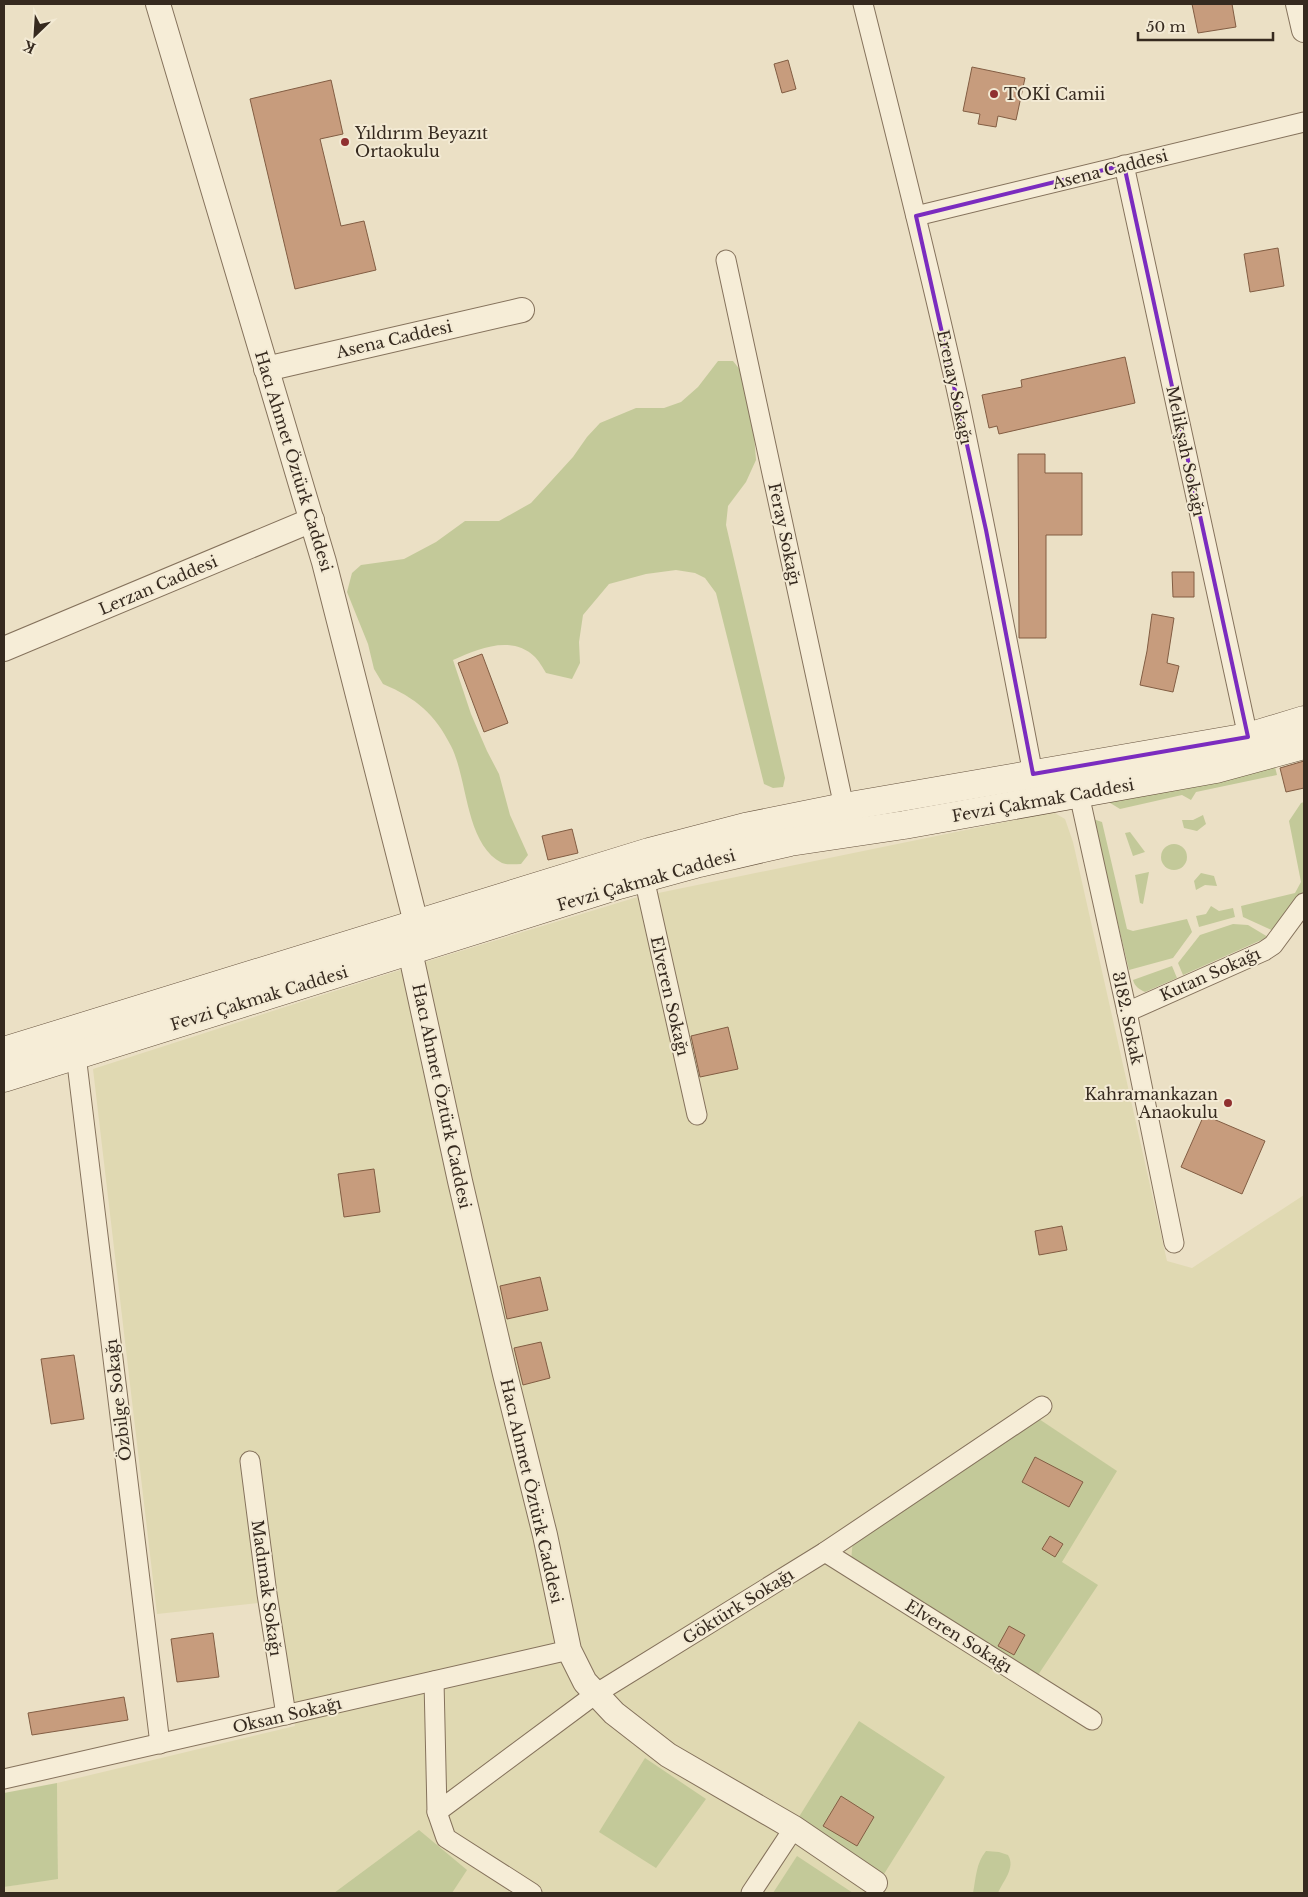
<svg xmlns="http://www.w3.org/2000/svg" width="1308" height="1897" font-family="'Libre Baskerville',serif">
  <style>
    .farmland { fill: #e0d9b2 }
    .green { fill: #c3c999 }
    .building { fill: #c79c7d; stroke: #825d43 }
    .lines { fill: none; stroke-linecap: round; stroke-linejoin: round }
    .minor-casing { stroke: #85725c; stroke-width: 21 }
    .tertiary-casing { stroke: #85725c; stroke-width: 26 }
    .secondary-casing { stroke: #67533f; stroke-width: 29 }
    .minor { stroke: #f6edd7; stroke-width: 19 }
    .tertiary { stroke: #f6edd7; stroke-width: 24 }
    .secondary { stroke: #f6edd7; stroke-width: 28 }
    .marked { fill: none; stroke: #7b2cbf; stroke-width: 4; stroke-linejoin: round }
    .poi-dot { fill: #903030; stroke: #f3ead4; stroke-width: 2 }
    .labels { text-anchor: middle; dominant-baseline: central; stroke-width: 4; stroke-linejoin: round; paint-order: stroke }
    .poi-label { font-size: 16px; fill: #362a1f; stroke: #f3ead4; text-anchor: start }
    .street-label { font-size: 16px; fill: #362a1f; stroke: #f3ead4 }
  </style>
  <rect width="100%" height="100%" fill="#ebe0c5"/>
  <path class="farmland" d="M1053,812L1065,819L1073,842L1167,1261L1192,1268L1304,1195V1893H4V1887L58,1878L57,1783L295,1726L277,1601L157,1614L93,1069L425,962L634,898Z"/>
  <g class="green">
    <path d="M718,361H733L741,371L753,422L756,460L746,482L728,506L726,525L785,778L783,787L773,788L764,784L716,593L705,578L695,573L676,570L646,574L609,584L583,615L579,642L580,663L572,679L546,673C543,668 539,661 535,657C511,634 478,649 453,660L471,714L487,751L499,774L510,815L528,855L521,864C515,864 507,865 502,863C465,844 468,779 451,746C435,714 416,698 383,684L374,669L368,644L347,592L352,573L361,565L404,559L436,542L465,521H499L531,503L573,457L587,437L600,423L636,408H664L681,402L698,387Z"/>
    <path d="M1275,767L1277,775L1196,792L1191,800L1182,795L1120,809L1107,801Z"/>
    <path d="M1304,802V891L1276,932L1243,917L1241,906L1295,893L1301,882L1289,821L1301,803Z"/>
    <path d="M1203,815L1206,824L1197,831L1184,828L1182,820H1193Z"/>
    <path d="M1093,819L1102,822L1127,929L1133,931L1187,919L1192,932L1173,958L1129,970Z"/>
    <path d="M1130,832L1145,852L1133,856L1125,833Z"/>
    <circle cx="1174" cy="857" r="13"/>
    <path d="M1149,872L1143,904L1140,903L1135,875Z"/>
    <path d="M1201,873L1214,876L1217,886L1205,885L1196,890L1194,881Z"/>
    <path d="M1211,906L1219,911L1233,908L1235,917L1199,927L1196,916L1206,914Z"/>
    <path d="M1233,924L1248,925L1268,937L1183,975L1178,963L1200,935Z"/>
    <path d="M1172,966L1177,978L1145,992C1139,989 1135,987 1133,980Z"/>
    <path d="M1039,1419L1117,1471L1062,1562L1098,1585L1038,1675L851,1561L853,1539Z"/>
    <path d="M859,1721L945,1777L884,1874L797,1820Z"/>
    <path d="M645,1758L706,1799L656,1868L599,1832Z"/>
    <path d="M57,1783L58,1879L4,1887V1793Z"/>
    <path d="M419,1830L467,1870L452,1893H334Z"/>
    <path d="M986,1851L999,1852L1008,1855C1016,1868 1003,1881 998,1893H973C976,1878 976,1863 986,1851Z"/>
    <path d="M797,1856L853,1893H773Z"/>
  </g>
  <g class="building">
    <path d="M1192,4H1232L1236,27L1198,33Z"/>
    <path d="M788,60L796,89L782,93L774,64Z"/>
    <path d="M972,67L1025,78L1016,120L998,116L996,127L978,124L980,114L963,111Z"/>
    <path d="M331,80L343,134L320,139L341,226L364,221L376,270L295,289L250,99Z"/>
    <path d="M1278,248L1284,286L1250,292L1244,254Z"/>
    <path d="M1125,357L1135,403L999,434L997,426L989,428L982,395L1022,387L1021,380Z"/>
    <path d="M1018,454H1045V473H1082V535H1046V638H1019Z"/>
    <path d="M1172,572H1194V597H1173Z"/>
    <path d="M1152,614L1174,618L1167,663L1179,666L1173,692L1140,685L1147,651Z"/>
    <path d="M482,654L508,723L484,732L458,663Z"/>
    <path d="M1304,761V788L1286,792L1280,768Z"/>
    <path d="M572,829L578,853L548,860L542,836Z"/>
    <path d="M728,1027L738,1069L700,1077L691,1036Z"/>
    <path d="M1204,1115L1265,1141L1242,1194L1181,1167Z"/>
    <path d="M374,1169L380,1212L344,1217L338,1174Z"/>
    <path d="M1062,1226L1067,1250L1039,1255L1035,1231Z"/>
    <path d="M540,1277L548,1310L507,1319L500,1286Z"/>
    <path d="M541,1342L550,1378L523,1385L514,1348Z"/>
    <path d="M74,1355L84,1419L51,1424L41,1359Z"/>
    <path d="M1035,1457L1083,1482L1069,1507L1022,1482Z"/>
    <path d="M1050,1536L1063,1544L1055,1557L1042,1549Z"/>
    <path d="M1009,1626L1025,1635L1014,1655L998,1646Z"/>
    <path d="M213,1633L219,1677L177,1682L171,1639Z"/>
    <path d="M124,1697L128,1720L32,1735L28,1713Z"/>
    <path d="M841,1796L874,1817L857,1846L823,1826Z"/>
  </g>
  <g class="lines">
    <g class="minor-casing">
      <g id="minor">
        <path d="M863,4C896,136 930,268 959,401C985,525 1009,649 1033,774"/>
        <path d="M1124,165L1248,737"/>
        <path d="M916,216L1304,122"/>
        <path d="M726,260L844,807"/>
        <path d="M1079,794L1127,1012L1174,1243"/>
        <path d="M644,878L697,1115"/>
        <path d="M1127,1012L1264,951L1273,945L1304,903"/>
        <path d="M76,1055L160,1744"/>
        <path d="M250,1461L267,1594L286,1715"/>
        <path d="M825,1552L1092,1720"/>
        <path d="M434,1681L437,1812L446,1838L532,1893"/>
        <path d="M4,1779L569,1650"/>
        <path d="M437,1812L597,1693L825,1552L1042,1406"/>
        <path d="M751,1893L794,1828"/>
      </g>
    </g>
    <g class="tertiary-casing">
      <g id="tertiary">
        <path d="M158,4L324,562L416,923"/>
        <path d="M1298,4L1304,30"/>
        <path d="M266,369L522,310"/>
        <path d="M4,649L312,520"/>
        <path d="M410,951L460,1181L505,1374L545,1535L569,1650L585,1682L614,1713L668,1755L794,1828L875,1883"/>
      </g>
    </g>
    <g class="secondary-casing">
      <g id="secondary">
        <path d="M4,1051L649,852L745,827L844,807L1248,737L1304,720"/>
        <path d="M4,1078L619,885L699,863L790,842L904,825L1216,769L1304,745"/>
      </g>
    </g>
    <use href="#minor" class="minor"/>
    <use href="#tertiary" class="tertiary"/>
    <use href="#secondary" class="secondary"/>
  </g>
  <path class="marked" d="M1124,165L1248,737L1033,774L986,530L916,216Z"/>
  <g class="poi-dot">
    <circle cx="994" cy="94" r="5"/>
    <circle cx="345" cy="142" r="5"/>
    <circle cx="1228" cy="1103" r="5"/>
  </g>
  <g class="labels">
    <g class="poi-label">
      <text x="1004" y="94">TOKİ Camii</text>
      <text x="355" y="133">Yıldırım Beyazıt<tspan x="355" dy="18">Ortaokulu</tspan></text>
      <text x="1218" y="1094" text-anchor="end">Kahramankazan<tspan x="1218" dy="18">Anaokulu</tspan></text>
    </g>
    <g class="street-label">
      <text transform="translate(1110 169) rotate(-14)">Asena Caddesi</text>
      <text transform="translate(394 339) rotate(-13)">Asena Caddesi</text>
      <text transform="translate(955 387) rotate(78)">Erenay Sokağı</text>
      <text transform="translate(1186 451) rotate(78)">Melikşah Sokağı</text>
      <text transform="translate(294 461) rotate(73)">Hacı Ahmet Öztürk Caddesi</text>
      <text transform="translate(785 534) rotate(78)">Feray Sokağı</text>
      <text transform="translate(158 585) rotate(-23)">Lerzan Caddesi</text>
      <text transform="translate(1043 800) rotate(-10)">Fevzi Çakmak Caddesi</text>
      <text transform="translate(646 880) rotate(-16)">Fevzi Çakmak Caddesi</text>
      <text transform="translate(1210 974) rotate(-24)">Kutan Sokağı</text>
      <text transform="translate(670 996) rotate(77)">Elveren Sokağı</text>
      <text transform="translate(259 998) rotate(-17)">Fevzi Çakmak Caddesi</text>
      <text transform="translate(1128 1018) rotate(78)">3182. Sokak</text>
      <text transform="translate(442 1096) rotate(78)">Hacı Ahmet Öztürk Caddesi</text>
      <text transform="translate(118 1400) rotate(-97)">Özbilge Sokağı</text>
      <text transform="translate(532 1491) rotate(77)">Hacı Ahmet Öztürk Caddesi</text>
      <text transform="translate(267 1588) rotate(82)">Madımak Sokağı</text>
      <text transform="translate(738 1606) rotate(-32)">Göktürk Sokağı</text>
      <text transform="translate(959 1636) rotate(32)">Elveren Sokağı</text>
      <text transform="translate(287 1715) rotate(-13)">Oksan Sokağı</text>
    </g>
  </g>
  <rect width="1308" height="1897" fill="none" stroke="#362a1f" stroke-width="10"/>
  <g transform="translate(35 35) rotate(205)" stroke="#f3ead4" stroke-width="4" paint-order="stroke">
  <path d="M0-4L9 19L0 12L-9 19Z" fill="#362a1f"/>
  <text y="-8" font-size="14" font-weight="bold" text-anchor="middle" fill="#362a1f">K</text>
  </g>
  <path d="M1138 32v8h135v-8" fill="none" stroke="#362a1f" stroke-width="2.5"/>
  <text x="1146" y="32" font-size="15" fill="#362a1f" stroke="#f3ead4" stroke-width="4" paint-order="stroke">50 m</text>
</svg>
